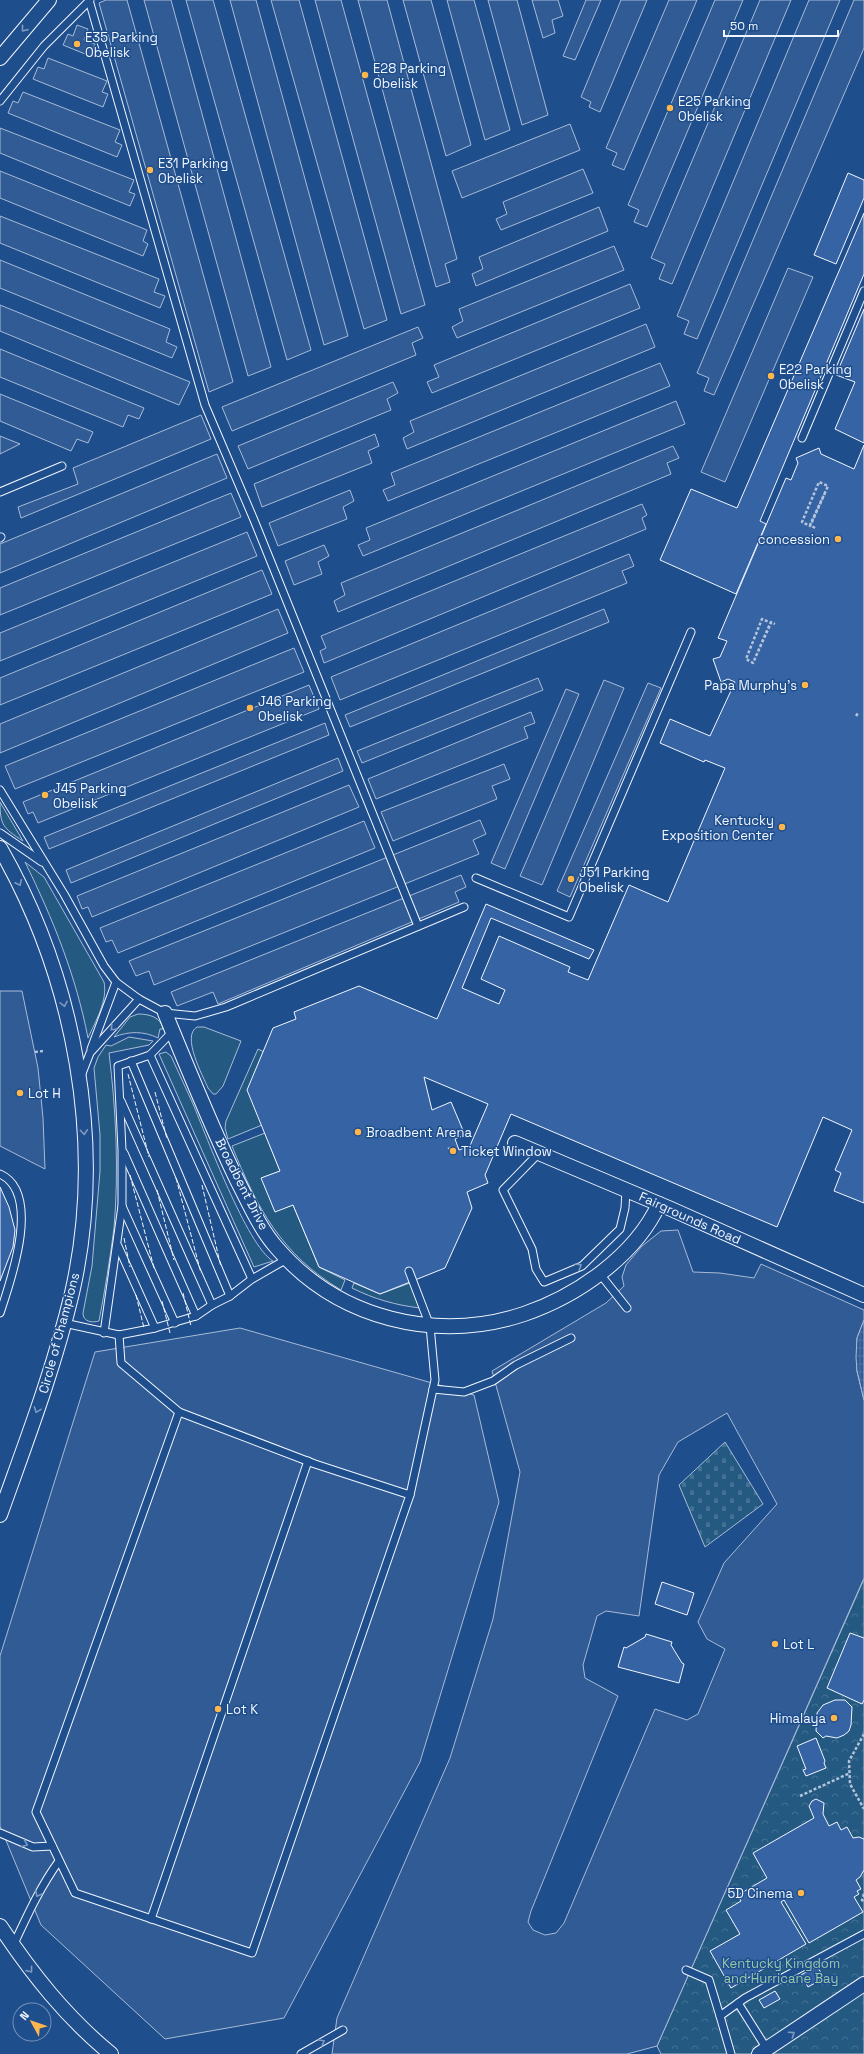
<svg xmlns="http://www.w3.org/2000/svg" width="864" height="2054" font-family="'Space Grotesk',sans-serif">
  <style>
    .grass { fill: #245a82; stroke: #a8bbd7 }
    .forest { fill: url(#forest-crowns); stroke: #a8bbd7 }
    .cemetery { fill: url(#cemetery-stones); stroke: #a8bbd7 }
    .parking { fill: #305b95; stroke: #a8bbd7; fill-rule: evenodd }
    .plaza { fill: url(#plaza-grid); stroke: #a8bbd7 }
    .building { fill: #3563a3; stroke: #f2f6ff; fill-rule: evenodd }
    .lines { fill: none; stroke-linecap: round; stroke-linejoin: round }
    .lane-casing { stroke: #f2f6ff; stroke-width: 9 }
    .street-casing { stroke: #f2f6ff; stroke-width: 16 }
    .path { stroke: #b3c4dc; stroke-width: 2.5; stroke-dasharray: 3 2; stroke-linecap: butt }
    .lane { stroke: #1f4e8c; stroke-width: 7 }
    .street { stroke: #1f4e8c; stroke-width: 14 }
    .fence { stroke: #f2f6ff; stroke-width: 1; stroke-dasharray: 5 2; stroke-linecap: butt }
    .oneway { stroke: #7e9ac0 }
    .poi-dot { fill: #ffb74d; stroke: #1f4e8c; stroke-width: 1.5 }
    .labels { text-anchor: middle; dominant-baseline: central; stroke-width: 3; stroke-linejoin: round; paint-order: stroke }
    .poi-label { font-size: 13px; fill: #f2f6ff; stroke: #1f4e8c; text-anchor: start }
    .street-label { font-size: 13px; fill: #f2f6ff; stroke: #1f4e8c }
    .park-label { font-size: 13px; fill: #97c8a6; stroke: #1f4e8c }
  </style>
  <defs>
    <pattern id="forest-crowns" width="20" height="18" patternUnits="userSpaceOnUse"><rect width="20" height="18" fill="#245a82"/><path d="M2 6a3 3 0 1 1 6 0M12 15a3 3 0 1 1 6 0" fill="none" stroke="#447295"/></pattern>
    <pattern id="cemetery-stones" width="16" height="16" patternUnits="userSpaceOnUse"><rect width="16" height="16" fill="#245a82"/><path d="M2 7V4a2 2 0 0 1 4 0v3zM10 15v-3a2 2 0 0 1 4 0v3z" fill="#447295"/></pattern>
    <pattern id="plaza-grid" width="8" height="8" patternUnits="userSpaceOnUse"><rect width="8" height="8" fill="#305b95"/><path d="M0 4h8M4 0v8" fill="none" stroke="#4e73a5"/></pattern>
  </defs>
  <rect width="100%" height="100%" fill="#1f4e8c"/>
  <g class="grass">
    <path d="M0,802L23,841C3,828 0,825 0,802Z"/>
    <path d="M25,862L44,877L104,982C108,1001 95,1022 88,1038C76,976 53,919 25,862Z"/>
    <path d="M138,1014C149,1014 161,1017 163,1029H160L158,1038C144,1031 129,1031 114,1037L130,1017Z"/>
    <path d="M197,1027H204L241,1041L223,1086L216,1094H213L208,1088C203,1076 181,1036 197,1027Z"/>
    <path d="M129,1037L153,1041L149,1045L109,1053C116,1110 119,1170 114,1228C110,1259 105,1290 99,1321C92,1323 83,1322 83,1313L92,1266L100,1171V1135L94,1068L98,1057L106,1045L111,1046Z"/>
    <path d="M258,1049L264,1052L262,1125L228,1139L225,1128L226,1121Z"/>
    <path d="M166,1052L171,1056C178,1072 186,1088 193,1104C206,1135 247,1246 273,1261L254,1267L159,1054Z"/>
    <path d="M265,1133L280,1171L262,1178L275,1211L293,1205L319,1267L345,1280L341,1290C281,1254 257,1208 232,1146Z"/>
    <path d="M354,1283L380,1294L410,1283L420,1308C395,1305 374,1299 352,1288Z"/>
  </g>
  <path class="forest" d="M864,1579V2054H661L657,2046Z"/>
  <path class="cemetery" d="M725,1442L763,1504L705,1547L679,1485Z"/>
  <g class="parking">
    <path d="M106,0H127L233,382L209,392L99,3Z"/>
    <path d="M144,0H171L271,367L248,376Z"/>
    <path d="M186,0H213L311,350L287,360Z"/>
    <path d="M230,0H256L348,336L324,345Z"/>
    <path d="M271,0H299L387,320L364,329Z"/>
    <path d="M315,0H341L425,305L401,314Z"/>
    <path d="M358,0H387L457,259L445,264L450,282L436,287Z"/>
    <path d="M403,0H431L471,145L446,156Z"/>
    <path d="M447,0H474L510,130L485,140Z"/>
    <path d="M488,0H517L548,115L522,125Z"/>
    <path d="M532,0H558L563,16L552,20L555,33L543,38Z"/>
    <path d="M586,0H601L575,60L563,56Z"/>
    <path d="M621,0H647L600,112L589,107L591,102L581,97Z"/>
    <path d="M669,0H697L624,170L612,165L617,153L606,148Z"/>
    <path d="M715,0H743L647,227L634,222L639,210L628,205Z"/>
    <path d="M760,0H791L672,284L659,279L665,264L651,258Z"/>
    <path d="M809,0H840L697,339L684,334L689,321L677,316Z"/>
    <path d="M854,0H864V48L714,395L704,391L709,378L697,373Z"/>
    <path d="M77,25L88,29L84,40L95,44L90,56L63,45L68,34L73,36Z"/>
    <path d="M48,58L107,81L102,92L108,94L103,107L33,79L38,67L44,69Z"/>
    <path d="M23,92L120,130L115,142L122,145L117,157L8,113L13,101L18,103Z"/>
    <path d="M570,124L580,150L462,198L452,171Z"/>
    <path d="M0,128L134,180L129,192L135,194L130,206L0,153Z"/>
    <path d="M583,169L593,193L501,230L496,219L507,214L503,202Z"/>
    <path d="M0,171L147,230L143,241L148,244L143,256L0,198Z"/>
    <path d="M599,207L608,231L476,286L472,274L483,269L479,257Z"/>
    <path d="M0,216L159,279L154,292L165,296L160,308L0,243Z"/>
    <path d="M614,246L624,270L457,338L452,327L463,321L459,309Z"/>
    <path d="M0,260L170,329L166,342L177,347L172,358L0,288Z"/>
    <path d="M788,268L813,277L725,482L701,472Z"/>
    <path d="M630,284L640,308L432,393L427,382L439,377L434,365Z"/>
    <path d="M0,305L190,382L179,405L0,331Z"/>
    <path d="M646,324L655,347L407,449L403,438L414,432L410,421Z"/>
    <path d="M418,327L423,338L412,343L416,355L232,431L222,407Z"/>
    <path d="M0,349L144,408L139,419L128,415L123,427L0,377Z"/>
    <path d="M660,363L670,386L388,501L383,490L395,485L391,473Z"/>
    <path d="M393,382L398,393L387,399L391,410L248,469L238,446Z"/>
    <path d="M0,394L93,432L88,443L77,439L71,451L0,421Z"/>
    <path d="M676,401L685,424L363,556L358,545L370,540L366,528Z"/>
    <path d="M201,415L211,439L21,518L18,507L78,484L73,468Z"/>
    <path d="M375,434L379,446L368,451L372,463L262,507L254,484Z"/>
    <path d="M0,436L20,444L0,454Z"/>
    <path d="M673,446L679,458L667,463L671,474L338,612L334,601L345,595L341,583Z"/>
    <path d="M217,454L227,478L0,573V544Z"/>
    <path d="M350,490L354,501L343,507L347,519L278,546L269,523Z"/>
    <path d="M231,493L241,517L0,615V588Z"/>
    <path d="M642,504L647,515L642,518L646,529L324,663L320,651L326,648L321,636Z"/>
    <path d="M247,532L257,556L0,661V633Z"/>
    <path d="M324,545L329,556L318,562L322,574L294,585L285,561Z"/>
    <path d="M629,554L634,566L622,571L627,583L340,700L331,677Z"/>
    <path d="M262,570L272,594L0,705V678Z"/>
    <path d="M278,609L288,633L0,753V724Z"/>
    <path d="M604,609L609,622L350,727L345,715Z"/>
    <path d="M294,648L304,672L15,789L5,766Z"/>
    <path d="M538,678L543,690L362,763L357,751Z"/>
    <path d="M604,680L624,688L542,885L520,876Z"/>
    <path d="M648,683L661,688L570,897L557,891Z"/>
    <path d="M309,685L319,709L38,823L33,812L28,814L23,802Z"/>
    <path d="M566,689L579,694L505,869L491,863Z"/>
    <path d="M531,712L535,723L524,727L528,738L376,799L368,779Z"/>
    <path d="M325,723L329,735L49,849L44,837Z"/>
    <path d="M338,758L343,771L71,883L66,870Z"/>
    <path d="M504,764L510,779L492,786L497,799L393,841L381,812Z"/>
    <path d="M349,785L359,807L92,917L88,907L82,909L77,896Z"/>
    <path d="M480,820L486,834L473,840L479,854L154,985L149,971L136,976L129,961Z"/>
    <path d="M364,821L375,848L118,953L112,940L106,942L100,928Z"/>
    <path d="M461,875L466,887L455,892L459,902L218,1004L213,992L177,1006L171,992Z"/>
    <path d="M0,991H22L38,1068L43,1118L45,1169L0,1146Z"/>
    <path d="M678,1230L693,1272L720,1273L754,1278L761,1264L864,1310V1320L857,1338V1371L864,1400V1578L657,2046L627,2054H332L337,2018L450,1758L493,1619L520,1472L492,1371L606,1303L624,1286L622,1277L626,1265L642,1246L661,1231ZM727,1413L777,1504L724,1563L698,1622L707,1639L725,1649L698,1714L687,1720L655,1709L564,1923L556,1933L545,1935L533,1930L528,1922L531,1911L618,1696L585,1678L583,1665L597,1616L606,1611L639,1616L659,1475L678,1442Z"/>
    <path d="M240,1328L474,1395L499,1502L420,1762L284,2018L165,2039L41,1925L0,1826V1656L95,1352Z"/>
  </g>
  <path class="plaza" d="M864,1320V1400L857,1371L856,1357L857,1338Z"/>
  <g class="building">
    <path d="M848,173L864,180V198L836,264L814,255Z"/>
    <path d="M864,213V274L760,521L766,524L736,594L660,560L691,489L737,508Z"/>
    <path d="M864,309V443L835,429L855,382L836,375Z"/>
    <path d="M864,445V1203L834,1191L841,1173L835,1170L852,1130L823,1117L777,1227L511,1114L485,1175L488,1183L467,1192L472,1208L445,1268L380,1294L319,1267L293,1205L275,1212L261,1178L280,1171L247,1090L273,1028L296,1019L294,1012L359,986L437,1019L486,904L594,950L589,959L491,918L462,988L499,1004L505,990L481,979L499,936L570,967L568,972L588,980L629,885L668,902L725,768L705,760L704,762L660,743L670,719L710,736L735,682L728,679L721,682L713,659L720,657L727,641L718,638L786,478L791,480L798,463L796,458L819,448L821,454L854,469ZM424,1077L488,1104L469,1148L467,1147L459,1150L455,1139L465,1135L451,1102L432,1110Z"/>
    <path d="M0,1187L9,1207L15,1230L13,1247L0,1281Z"/>
    <path d="M662,1582L694,1593L687,1615L655,1604Z"/>
    <path d="M850,1633L864,1638V1700L862,1704L827,1688Z"/>
    <path d="M646,1634L672,1642L671,1645L682,1663L684,1664L679,1683L618,1667L624,1647L626,1648L645,1637Z"/>
    <path d="M835,1700H845L852,1707L851,1725L849,1731L844,1735L837,1738L826,1736L823,1738L816,1731L817,1713L823,1705Z"/>
    <path d="M816,1738L825,1761L824,1763L826,1768L806,1776L803,1770L806,1769L797,1746Z"/>
    <path d="M816,1799L824,1803L823,1814L829,1826L837,1822L841,1830L847,1827L853,1838L859,1837L864,1839V1870L860,1877L856,1880L861,1889L857,1891L859,1894L854,1897L863,1912L809,1943L784,1900L781,1902L806,1944L731,1988L710,1951L740,1934L726,1910L741,1901L738,1895L767,1878L753,1853L814,1818L809,1806L812,1801Z"/>
    <path d="M817,1966L824,1978L808,1987L801,1975Z"/>
    <path d="M775,1991L780,1999L764,2008L759,2000Z"/>
  </g>
  <g class="lines">
    <g class="lane-casing">
      <g id="lane">
        <path d="M89,0L205,405L254,520L418,926"/>
        <path d="M0,101L44,46L90,0"/>
        <path d="M802,438L864,291"/>
        <path d="M0,492L62,466"/>
        <path d="M0,538L1,537"/>
        <path d="M0,790L64,894L104,966L116,982L139,999L165,1013L195,1016L226,1007L464,907"/>
        <path d="M0,833L42,862"/>
        <path d="M476,878L569,917L691,632"/>
        <path d="M91,1049L116,982"/>
        <path d="M150,1055L252,1279"/>
        <path d="M131,1061L230,1296"/>
        <path d="M81,1076L90,1053L139,999"/>
        <path d="M121,1101L212,1305"/>
        <path d="M124,1153L196,1316"/>
        <path d="M539,1153L503,1190L532,1249L536,1269L544,1282L582,1266L620,1229L625,1208L626,1190"/>
        <path d="M0,1174C42,1193 11,1280 0,1313"/>
        <path d="M122,1206L175,1323"/>
        <path d="M118,1246L155,1328L196,1316L212,1305L230,1296L252,1279L287,1259"/>
        <path d="M600,1274L627,1308"/>
        <path d="M64,1323L119,1335L155,1328"/>
        <path d="M104,1333L122,1206V1150L118,1066L150,1055L173,1031"/>
        <path d="M119,1335L121,1363L179,1412L315,1464L410,1495L435,1380L430,1326L409,1271"/>
        <path d="M433,1389L464,1392L493,1381L516,1365L571,1338"/>
        <path d="M179,1412L36,1812L75,1893L252,1953L410,1495"/>
        <path d="M0,1833L33,1847L52,1846"/>
        <path d="M151,1919L308,1461"/>
        <path d="M13,1946C27,1916 40,1887 59,1861"/>
        <path d="M686,1970L709,1980L720,2016"/>
        <path d="M738,2003L767,2049"/>
        <path d="M301,2054L343,2030"/>
        <path d="M731,2054L720,2016L745,1998L864,1934"/>
      </g>
    </g>
    <g class="street-casing">
      <g id="street">
        <path d="M0,58L49,0"/>
        <path d="M0,848C75,979 106,1145 72,1293C54,1369 26,1442 0,1515"/>
        <path d="M165,1013C188,1069 211,1126 237,1180C249,1203 260,1229 277,1248C338,1319 436,1343 524,1314C577,1296 635,1256 659,1204"/>
        <path d="M515,1143L671,1209L864,1295"/>
        <path d="M0,1926C32,1974 66,2017 111,2054"/>
        <path d="M759,2054L864,1984"/>
      </g>
    </g>
    <g class="path">
      <path d="M815,528L810,525L828,486L819,482L802,522L810,526L812,522L825,493"/>
      <path d="M756,656L771,623L762,619L746,659L753,663L769,626L771,622L775,624"/>
      <path d="M856,716L858,713"/>
      <path d="M35,1052L43,1051"/>
      <path d="M448,1149L450,1148"/>
      <path d="M864,1734L849,1761L850,1784L864,1809"/>
      <path d="M800,1796L850,1773"/>
      <path d="M864,1894L862,1900L864,1903"/>
    </g>
    <use href="#lane" class="lane"/>
    <use href="#street" class="street"/>
    <g class="fence">
      <path d="M128,1074L149,1157"/>
      <path d="M155,1092L167,1139"/>
      <path d="M130,1175L154,1268"/>
      <path d="M176,1178L201,1273"/>
      <path d="M202,1185L221,1267"/>
      <path d="M157,1190L174,1260"/>
      <path d="M124,1238L130,1267"/>
      <path d="M183,1293L191,1326"/>
      <path d="M136,1295L144,1328"/>
      <path d="M162,1301L170,1333"/>
    </g>
  </g>
  <defs><path id="oneway-chevron" d="M-2-3.5L2.5 0L-2 3.5" fill="none" stroke-width="1.6" stroke-linecap="round" stroke-linejoin="round"/></defs>
  <g class="oneway">
    <use href="#oneway-chevron" transform="translate(24 29) rotate(129)"/>
    <use href="#oneway-chevron" transform="translate(19 883) rotate(64)"/>
    <use href="#oneway-chevron" transform="translate(64 1004) rotate(78)"/>
    <use href="#oneway-chevron" transform="translate(113 1028) rotate(133)"/>
    <use href="#oneway-chevron" transform="translate(84 1132) rotate(86)"/>
    <use href="#oneway-chevron" transform="translate(579 1266) rotate(-32)"/>
    <use href="#oneway-chevron" transform="translate(37 1410) rotate(110)"/>
    <use href="#oneway-chevron" transform="translate(25 1844) rotate(23)"/>
    <use href="#oneway-chevron" transform="translate(38 1894) rotate(119)"/>
    <use href="#oneway-chevron" transform="translate(30 1970) rotate(52)"/>
    <use href="#oneway-chevron" transform="translate(792 2034) rotate(-34)"/>
    <use href="#oneway-chevron" transform="translate(322 2042) rotate(-30)"/>
  </g>
  <g class="poi-dot">
    <circle cx="77" cy="44" r="4"/>
    <circle cx="365" cy="75" r="4"/>
    <circle cx="670" cy="108" r="4"/>
    <circle cx="150" cy="170" r="4"/>
    <circle cx="771" cy="376" r="4"/>
    <circle cx="838" cy="539" r="4"/>
    <circle cx="805" cy="685" r="4"/>
    <circle cx="250" cy="708" r="4"/>
    <circle cx="45" cy="795" r="4"/>
    <circle cx="782" cy="827" r="4"/>
    <circle cx="571" cy="879" r="4"/>
    <circle cx="20" cy="1093" r="4"/>
    <circle cx="358" cy="1132" r="4"/>
    <circle cx="453" cy="1151" r="4"/>
    <circle cx="775" cy="1644" r="4"/>
    <circle cx="218" cy="1709" r="4"/>
    <circle cx="834" cy="1718" r="4"/>
    <circle cx="801" cy="1893" r="4"/>
  </g>
  <g class="labels">
    <g class="poi-label">
      <text x="85" y="37">E35 Parking<tspan x="85" dy="15">Obelisk</tspan></text>
      <text x="373" y="68">E28 Parking<tspan x="373" dy="15">Obelisk</tspan></text>
      <text x="678" y="101">E25 Parking<tspan x="678" dy="15">Obelisk</tspan></text>
      <text x="158" y="163">E31 Parking<tspan x="158" dy="15">Obelisk</tspan></text>
      <text x="779" y="369">E22 Parking<tspan x="779" dy="15">Obelisk</tspan></text>
      <text x="830" y="539" text-anchor="end">concession</text>
      <text x="797" y="685" text-anchor="end">Papa Murphy's</text>
      <text x="258" y="701">J46 Parking<tspan x="258" dy="15">Obelisk</tspan></text>
      <text x="53" y="788">J45 Parking<tspan x="53" dy="15">Obelisk</tspan></text>
      <text x="774" y="820" text-anchor="end">Kentucky<tspan x="774" dy="15">Exposition Center</tspan></text>
      <text x="579" y="872">J51 Parking<tspan x="579" dy="15">Obelisk</tspan></text>
      <text x="28" y="1093">Lot H</text>
      <text x="366" y="1132">Broadbent Arena</text>
      <text x="461" y="1151">Ticket Window</text>
      <text x="783" y="1644">Lot L</text>
      <text x="226" y="1709">Lot K</text>
      <text x="826" y="1718" text-anchor="end">Himalaya</text>
      <text x="793" y="1893" text-anchor="end">5D Cinema</text>
    </g>
    <g class="street-label">
      <text transform="translate(242 1184) rotate(63)">Broadbent Drive</text>
      <text transform="translate(690 1218) rotate(24)">Fairgrounds Road</text>
      <text transform="translate(59 1333) rotate(-75)">Circle of Champions</text>
    </g>
    <g class="park-label">
      <text x="781" y="1963">Kentucky Kingdom<tspan x="781" dy="15">and Hurricane Bay</tspan></text>
    </g>
  </g>
  <g transform="translate(32 2022) rotate(310)"><circle r="19" fill="#1f4e8c" stroke="#7391ba"/>
  <path d="M0-3L7 15L0 10L-7 15Z" fill="#ffb74d"/>
  <text y="-6" font-size="11" font-weight="bold" text-anchor="middle" fill="#f2f6ff">N</text>
  </g>
  <path d="M724 30v6h114v-6" fill="none" stroke="#f2f6ff" stroke-width="2"/>
  <text x="730" y="30" font-size="12" fill="#f2f6ff" stroke="#1f4e8c" stroke-width="3" paint-order="stroke">50 m</text>
</svg>
